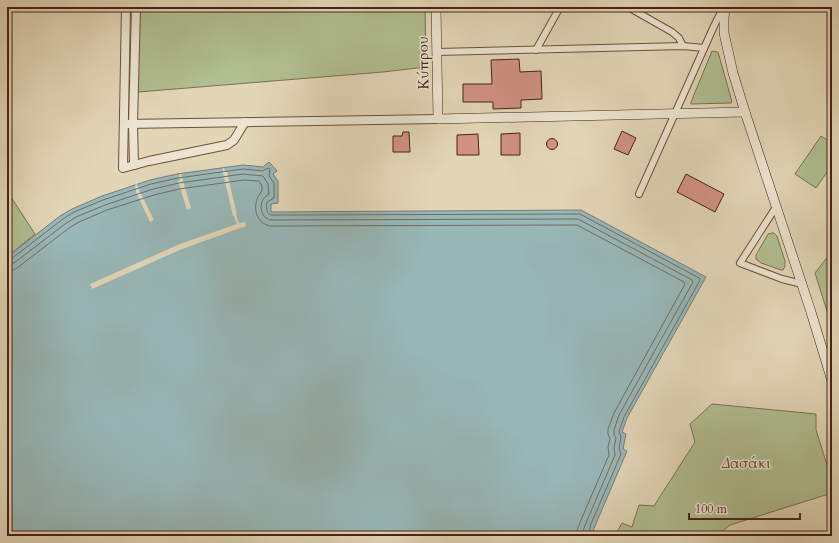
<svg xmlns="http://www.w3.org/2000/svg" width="839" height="543" font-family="Cardo,serif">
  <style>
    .green { fill: #b0be90; stroke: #7c7053 }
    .water { fill: #98b7b7; stroke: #787c77 }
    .pier { fill: #e2d6b7 }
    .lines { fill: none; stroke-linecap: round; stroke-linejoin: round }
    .shore { stroke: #706d66; stroke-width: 1 }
    .building { fill: #d19284; stroke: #472316 }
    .minor-casing { stroke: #6e503e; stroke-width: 8 }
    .tertiary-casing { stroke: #6e503e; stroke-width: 10 }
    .secondary-casing { stroke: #472316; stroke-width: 10 }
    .minor { stroke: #ece4d0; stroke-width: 6 }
    .tertiary { stroke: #ece4d0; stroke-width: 8 }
    .secondary { stroke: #ece4d0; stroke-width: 9 }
    .labels { text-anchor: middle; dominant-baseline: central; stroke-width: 3; stroke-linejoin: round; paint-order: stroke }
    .street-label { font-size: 15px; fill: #472316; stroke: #ece4d0 }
    .park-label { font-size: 15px; font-style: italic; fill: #614a34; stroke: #ece4d0 }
  </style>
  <rect width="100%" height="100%" fill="#e2d6b7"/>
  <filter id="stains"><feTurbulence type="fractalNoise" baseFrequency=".005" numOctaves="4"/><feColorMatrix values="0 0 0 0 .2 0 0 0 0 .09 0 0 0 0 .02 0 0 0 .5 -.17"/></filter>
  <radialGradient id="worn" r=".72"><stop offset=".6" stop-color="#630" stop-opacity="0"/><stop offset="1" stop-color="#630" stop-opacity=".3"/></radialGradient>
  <g class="green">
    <path d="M139,7H425L426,67L383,72L138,92Z"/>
    <path d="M712,51L718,52L720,59L732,102L731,103L691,104V102Z"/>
    <path d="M821,136L832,143V165L816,188L795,174Z"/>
    <path d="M7,191L35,234L7,257Z"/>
    <path d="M772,233H774L777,236L785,261V266L783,270H781L761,263L756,259V255L768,234Z"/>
    <path d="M832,251V327L815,273Z"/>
    <path d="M712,404L816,414V430L832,481V493L730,525L723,531L722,536H615L622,523L632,527L639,505L654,506L695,442L690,424Z"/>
  </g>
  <path class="water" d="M269,162L277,171L273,174L278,181V203L271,204V212L581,210L706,277L627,418L622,432L626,434L623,449L627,451L595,526L591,536H7V257L60,216L72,209L102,196L150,180L177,174L243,165L263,167Z"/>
  <g class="pier">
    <path d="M223,168H224L225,172H227L237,215H236L239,223L245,222L246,226L182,249L92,289L90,284L180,244L237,224L234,216H233L223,173Z"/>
    <path d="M179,174H181L191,208L187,210L178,181L180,180Z"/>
    <path d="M137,184L139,190L154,220L150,222L136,192V191L135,185Z"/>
  </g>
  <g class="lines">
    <g class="shore">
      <path d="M7,259H11L63,219L74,212L103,200L151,184L178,178L243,169L263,171L268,168L270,169L269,176L274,183V198L267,202C266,207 266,213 271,215L580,214L699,278L700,280L624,417L619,431L621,437L619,448L621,454L591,524L588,536"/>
      <path d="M7,264L14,263L65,224L76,217L105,205L153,189L179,183L243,174L263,176L268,184L269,194C268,194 264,198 264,198C258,206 262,218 270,220L578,219L692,280L693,282L619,415L614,430V434L616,438L614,448L615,455L586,523L583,531V536"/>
      <path d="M7,270H13L17,268L69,228L79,222L107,210L154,195L179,189L244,180L259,181L262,186V191C252,202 253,222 270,226L577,225L684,282L685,284L614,413L608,429V434L610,439L608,447L609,455L581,520L577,530V536"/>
    </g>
  </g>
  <g class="building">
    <path d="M519,59L520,72L541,71L542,99L521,100V108L493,109V102H463V84H492L491,60Z"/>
    <path d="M622,131L636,138L628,155L614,149Z"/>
    <path d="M403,132H409L410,152H393V136H402Z"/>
    <path d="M520,133V155H501V134Z"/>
    <path d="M478,134L479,155H457V135Z"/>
    <circle cx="552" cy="144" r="5.5"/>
    <path d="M686,174L724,194L715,212L677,192Z"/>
  </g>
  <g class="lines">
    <g class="minor-casing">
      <g id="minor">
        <path d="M628,7L672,32L679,38L683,46"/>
        <path d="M536,50L560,7"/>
        <path d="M437,52L683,46L704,48"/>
        <path d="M639,194L714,26L723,8"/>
        <path d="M776,207L740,263L782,279L802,284"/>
      </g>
    </g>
    <g class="tertiary-casing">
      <g id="tertiary">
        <path d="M126,7L123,168L149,161L227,145L234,140L245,122"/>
        <path d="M124,124L438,119"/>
        <path d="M134,165L133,124L136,7"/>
      </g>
    </g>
    <g class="secondary-casing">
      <g id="secondary">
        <path d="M436,7L438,119L745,112"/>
        <path d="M725,7L724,18V33L733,73L745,112L811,312L832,381"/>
      </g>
    </g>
    <use href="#minor" class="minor"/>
    <use href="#tertiary" class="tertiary"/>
    <use href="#secondary" class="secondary"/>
  </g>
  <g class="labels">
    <g class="street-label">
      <text transform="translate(423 63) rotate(-91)">Κύπρου</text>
    </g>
    <g class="park-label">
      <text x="746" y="463">Δασάκι</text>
    </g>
  </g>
  <rect width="839" height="543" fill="none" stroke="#e2d6b7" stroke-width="24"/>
  <rect x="8" y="8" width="823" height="527" fill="none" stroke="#472316" stroke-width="2"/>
  <rect x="12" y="12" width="815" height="519" fill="none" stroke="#472316"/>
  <path d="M689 513v6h111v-6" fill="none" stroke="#472316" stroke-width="2"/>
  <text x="695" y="513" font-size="12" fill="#472316" stroke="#ece4d0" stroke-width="3" paint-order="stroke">100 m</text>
  <rect width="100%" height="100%" filter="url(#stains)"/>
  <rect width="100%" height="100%" fill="url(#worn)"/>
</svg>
